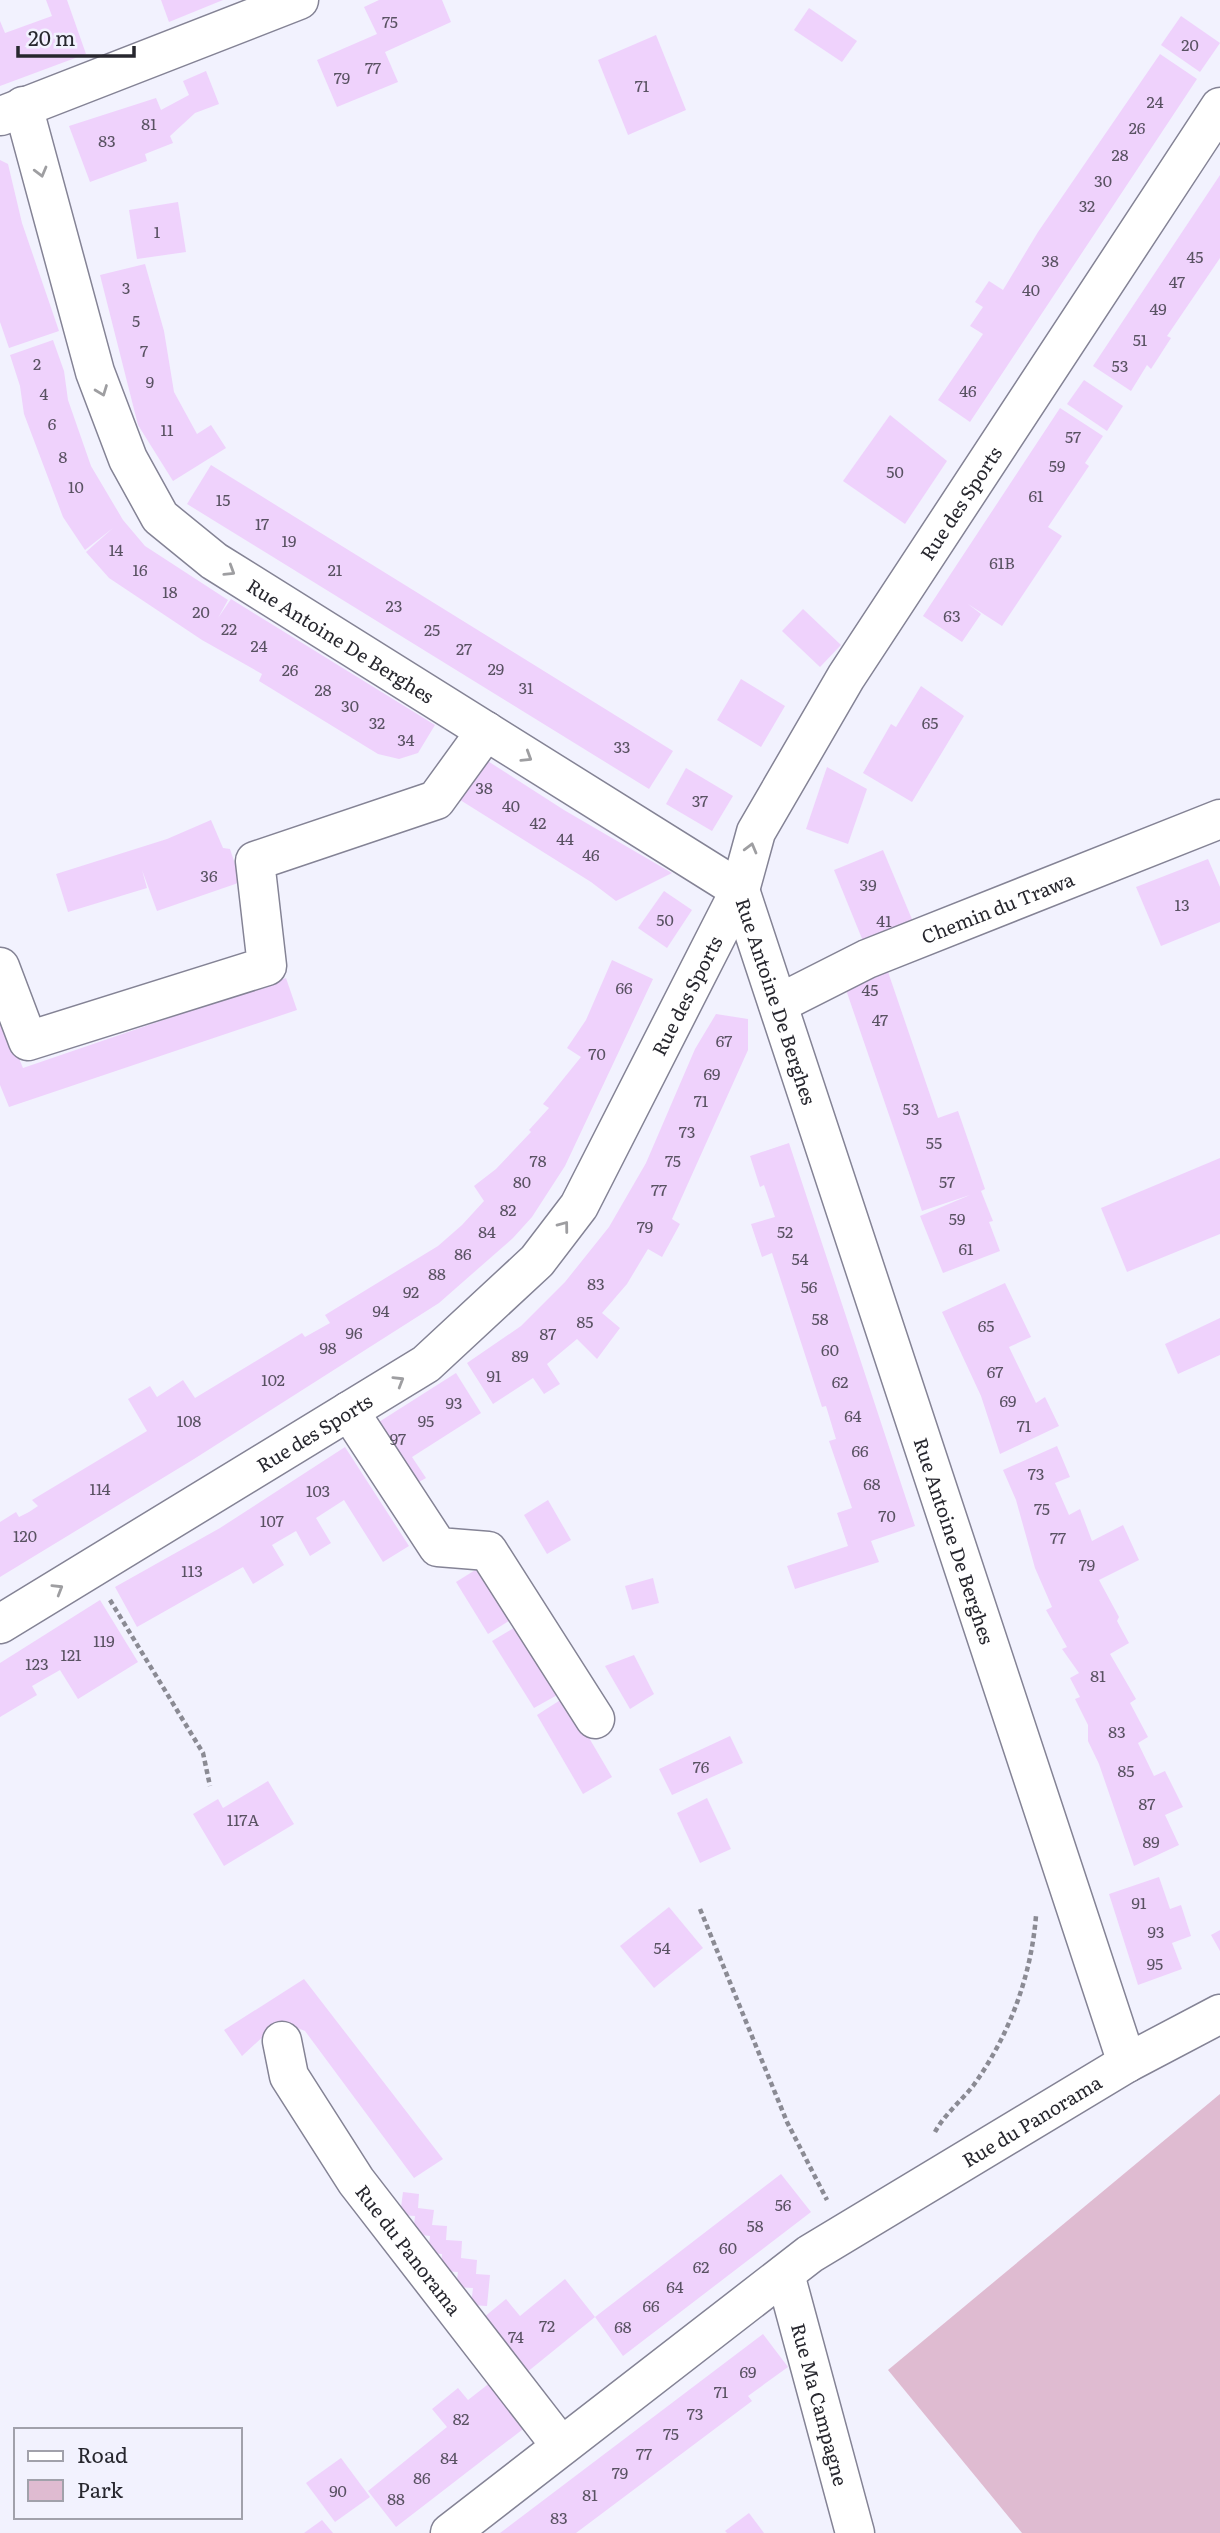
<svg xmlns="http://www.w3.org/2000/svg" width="1220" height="2533" font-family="Literata,serif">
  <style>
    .green { fill: #dfbbd1 }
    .building { fill: #efd2fc }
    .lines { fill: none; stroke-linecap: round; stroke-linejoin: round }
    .minor-casing { stroke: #848395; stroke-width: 41 }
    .path { stroke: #8b8b94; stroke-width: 4.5; stroke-dasharray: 5 3.5; stroke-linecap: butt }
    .minor { stroke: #fff; stroke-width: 38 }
    .oneway { stroke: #9e9ea1 }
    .labels { text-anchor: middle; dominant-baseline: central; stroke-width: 7; stroke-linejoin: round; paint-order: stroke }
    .number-label { font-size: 16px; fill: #595262 }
    .street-label { font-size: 19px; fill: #27272e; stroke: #f2f2fe }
  </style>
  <rect width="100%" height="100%" fill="#f2f2fe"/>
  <path class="green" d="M1220,2094V2533H1022L888,2370Z"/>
  <g class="building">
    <path d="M46,0H67L86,54L0,86V21L5,33L52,16Z"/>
    <path d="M161,0H223L169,22Z"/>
    <path d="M379,0H442L451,22L385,52L398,82L337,107L317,60L377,34L364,7Z"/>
    <path d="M809,8L857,41L842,62L794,30Z"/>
    <path d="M1181,16L1220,43L1200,72L1161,45Z"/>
    <path d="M656,35L686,110L628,135L598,60Z"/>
    <path d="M1160,54L1197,79L970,422L938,400L983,334L970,326L983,307L975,302L989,281L1003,290L1038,232Z"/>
    <path d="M206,71L219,104L195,113L170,136L173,143L145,154L147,161L90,182L69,126L156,98L161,110L189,95L183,81Z"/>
    <path d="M0,160L8,164L22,223L59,331L9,348L0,322Z"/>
    <path d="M1220,175V258L1167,336L1171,338L1151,369L1147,365L1131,391L1093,366Z"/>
    <path d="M178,202L186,252L137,259L129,210Z"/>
    <path d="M145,264L164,331L174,392L197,434L211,425L226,448L173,481L138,425L100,275Z"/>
    <path d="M53,340L64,371L68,400L91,466L123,520L145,546L228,600L218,618L231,599L435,725L418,753L399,759L378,754L259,681L262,674L202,640L109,578L86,552L113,528L85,550L63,517L24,414L20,386L10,355Z"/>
    <path d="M1084,380L1123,406L1107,431L1067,404Z"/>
    <path d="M1060,408L1103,436L1085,463L1089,466L1048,527L1062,536L1002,626L968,604L981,614L962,642L923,616Z"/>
    <path d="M890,415L947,461L905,524L843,481Z"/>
    <path d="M211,465L673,751L649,789L187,504Z"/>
    <path d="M803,609L841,645L820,667L782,631Z"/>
    <path d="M741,679L785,706L761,747L717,720Z"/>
    <path d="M921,686L964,716L912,802L863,773L891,724L896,727Z"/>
    <path d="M483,758L564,810L672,873L616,901L591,882L457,798Z"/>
    <path d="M827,767L867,789L848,844L806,829Z"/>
    <path d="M686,768L733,796L712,831L666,804Z"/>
    <path d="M211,820L223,848L230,849L241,882L157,911L142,870L147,888L68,912L56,874L167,839Z"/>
    <path d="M883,850L914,924L865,946L834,870Z"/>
    <path d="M1208,859L1220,887V922L1161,946L1136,887Z"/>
    <path d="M664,891L692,910L667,948L638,928Z"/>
    <path d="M612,960L653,979L565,1166L532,1217L513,1238L439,1303L194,1459L0,1577V1522L16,1512L19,1517L29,1512L38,1506L32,1500L147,1431L128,1399L150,1386L157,1397L183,1380L195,1398L302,1333L305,1337L330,1323L325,1315L438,1246L462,1225L484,1201L474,1186L496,1169L531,1132L529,1130L549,1108L543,1104L581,1057L567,1048L586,1020Z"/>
    <path d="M886,966L938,1118L958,1111L985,1189L981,1191L993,1221L989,1222L1000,1251L943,1273L920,1216L970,1195L922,1211L843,981Z"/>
    <path d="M286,978L297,1010L9,1107L0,1085V1012L23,1068Z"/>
    <path d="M716,1014L748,1019V1050L672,1219L680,1224L662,1257L648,1249L627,1284L602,1313L620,1328L597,1359L577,1339L547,1364L560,1384L544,1394L533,1378L493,1404L467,1363L521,1326L565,1282L609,1227L646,1163L695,1049Z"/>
    <path d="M789,1143L915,1526L871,1541L879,1562L795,1589L787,1566L848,1546L837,1513L852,1508L829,1441L836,1439L826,1406L822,1407L772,1253L762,1257L751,1224L775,1217L764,1185L760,1187L750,1156Z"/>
    <path d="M1220,1158V1234L1127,1272L1101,1208Z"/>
    <path d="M1005,1283L1031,1337L1009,1347L1036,1403L1045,1397L1059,1426L1000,1454L981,1396L942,1312Z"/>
    <path d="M1220,1318V1355L1178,1374L1165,1344Z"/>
    <path d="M456,1373L481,1413L412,1457L426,1478L410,1487L371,1427Z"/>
    <path d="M1057,1446L1070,1477L1055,1483L1069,1515L1080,1509L1092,1541L1123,1525L1139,1560L1099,1580L1119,1617L1117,1621L1129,1643L1110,1654L1136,1699L1130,1703L1148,1737L1138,1743L1154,1776L1165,1771L1183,1807L1165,1815L1179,1845L1134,1866L1099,1764L1088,1741V1725L1075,1699L1080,1697L1070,1678L1079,1673L1062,1649L1067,1647L1046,1610L1052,1607L1035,1568L1016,1500L1003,1470Z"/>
    <path d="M345,1447L409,1546L383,1562L344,1500L316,1518L331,1543L310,1556L296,1531L272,1545L284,1565L253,1584L243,1567L137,1627L115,1587L220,1528Z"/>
    <path d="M548,1500L571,1540L547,1554L524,1515Z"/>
    <path d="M480,1567L512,1619L488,1634L456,1582Z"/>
    <path d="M653,1578L659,1603L632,1610L625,1586Z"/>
    <path d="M100,1600L138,1662L78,1699L60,1670L32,1686L37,1695L0,1717V1663Z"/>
    <path d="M517,1626L559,1694L534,1708L492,1641Z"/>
    <path d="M634,1655L654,1694L630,1709L605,1666Z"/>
    <path d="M565,1697L612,1777L583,1794L537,1715Z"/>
    <path d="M730,1736L743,1763L672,1795L659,1769Z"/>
    <path d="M268,1781L294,1824L224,1866L193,1814L218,1799L223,1808Z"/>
    <path d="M707,1798L731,1849L700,1863L677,1813Z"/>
    <path d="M1159,1877L1170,1909L1181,1905L1191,1936L1172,1943L1182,1969L1138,1985L1109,1894Z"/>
    <path d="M669,1907L703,1948L654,1988L620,1946Z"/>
    <path d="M1220,1930V1951L1211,1935Z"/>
    <path d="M304,1979L443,2159L414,2178L305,2031L280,2021L242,2056L224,2030Z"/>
    <path d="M781,2174L811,2212L623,2356L595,2317L526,2373L483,2318L506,2299L520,2316L565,2279L595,2317Z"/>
    <path d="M403,2192L419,2194L418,2208L434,2210L432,2225L447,2226L446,2240L462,2241L461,2258L477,2260L476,2274L490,2275L487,2306L471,2305L473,2288L456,2287L458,2272L441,2271L442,2254L428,2253L430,2236L413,2234L415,2216L400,2215Z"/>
    <path d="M763,2334L788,2367L748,2396L752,2401L576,2533H500Z"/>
    <path d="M491,2382L527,2426L396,2527L368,2491L447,2427L432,2409L458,2388L468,2400Z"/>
    <path d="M341,2458L370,2497L335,2522L306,2483Z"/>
    <path d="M749,2513L764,2533H727L725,2531Z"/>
    <path d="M322,2520L333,2533H304Z"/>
  </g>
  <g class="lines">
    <g class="minor-casing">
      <g id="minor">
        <path id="s1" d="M23,106L95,372L128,459L160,517L214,561L740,890L1127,2063"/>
        <path d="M1,116L299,0"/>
        <path d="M0,967L28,1041L267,966L255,861L436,800L486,731"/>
        <path id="s2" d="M778,1004L867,959L1220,819"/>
        <path d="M349,1411L438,1547L488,1551L595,1719"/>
        <path id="s3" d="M0,1624L426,1364L537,1261L579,1206L740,890L756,832L846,677L1220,107"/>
        <path id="s4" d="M282,2041L289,2076L356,2181L561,2446"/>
        <path id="s5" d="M785,2274L855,2533"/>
        <path id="s6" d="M450,2533L810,2254L1127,2063L1220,2014"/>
      </g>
    </g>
    <g class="path">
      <path d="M110,1600L203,1753L210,1786"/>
      <path d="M700,1909L787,2122L827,2200"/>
      <path d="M935,2132C944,2115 961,2101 973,2086C1009,2036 1031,1977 1036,1916"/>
    </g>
    <use href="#minor" class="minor"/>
  </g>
  <defs><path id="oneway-chevron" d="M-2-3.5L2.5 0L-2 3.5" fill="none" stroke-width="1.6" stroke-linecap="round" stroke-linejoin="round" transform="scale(1.75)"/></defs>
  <g class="oneway">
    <use href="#oneway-chevron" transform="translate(41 172) rotate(75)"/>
    <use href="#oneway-chevron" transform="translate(102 391) rotate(69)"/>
    <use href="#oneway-chevron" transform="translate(230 571) rotate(32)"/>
    <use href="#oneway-chevron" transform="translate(527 757) rotate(32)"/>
    <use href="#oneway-chevron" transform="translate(751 848) rotate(-75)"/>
    <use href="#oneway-chevron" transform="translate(564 1226) rotate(-53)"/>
    <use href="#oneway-chevron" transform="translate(399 1381) rotate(-31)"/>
    <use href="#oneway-chevron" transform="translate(58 1589) rotate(-31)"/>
  </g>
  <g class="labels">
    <g class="number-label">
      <text x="390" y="21">75</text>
      <text x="1190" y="44">20</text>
      <text x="373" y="67">77</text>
      <text x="342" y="77">79</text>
      <text x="642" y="85">71</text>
      <text x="1155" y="101">24</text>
      <text x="149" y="123">81</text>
      <text x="1137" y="127">26</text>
      <text x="107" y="140">83</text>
      <text x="1120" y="154">28</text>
      <text x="1103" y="180">30</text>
      <text x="1087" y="205">32</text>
      <text x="157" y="231">1</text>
      <text x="1195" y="256">45</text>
      <text x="1050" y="260">38</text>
      <text x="1177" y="281">47</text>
      <text x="126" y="287">3</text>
      <text x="1031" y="289">40</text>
      <text x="1158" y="308">49</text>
      <text x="136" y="320">5</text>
      <text x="1140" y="339">51</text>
      <text x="144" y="350">7</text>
      <text x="37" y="363">2</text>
      <text x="1120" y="365">53</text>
      <text x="150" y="381">9</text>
      <text x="968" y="390">46</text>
      <text x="44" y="393">4</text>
      <text x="52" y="423">6</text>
      <text x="167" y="429">11</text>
      <text x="1073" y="436">57</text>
      <text x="63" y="456">8</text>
      <text x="1057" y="465">59</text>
      <text x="895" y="471">50</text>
      <text x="76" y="486">10</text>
      <text x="1036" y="495">61</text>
      <text x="223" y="499">15</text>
      <text x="262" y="523">17</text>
      <text x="289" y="540">19</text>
      <text x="116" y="549">14</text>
      <text x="1002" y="562">61B</text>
      <text x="140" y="569">16</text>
      <text x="335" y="569">21</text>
      <text x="170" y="591">18</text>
      <text x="394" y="605">23</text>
      <text x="201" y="611">20</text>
      <text x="952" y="615">63</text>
      <text x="229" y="628">22</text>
      <text x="432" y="629">25</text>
      <text x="259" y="645">24</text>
      <text x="464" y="648">27</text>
      <text x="496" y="668">29</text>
      <text x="290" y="669">26</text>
      <text x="526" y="687">31</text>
      <text x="323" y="689">28</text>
      <text x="350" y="705">30</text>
      <text x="377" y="722">32</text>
      <text x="930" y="722">65</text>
      <text x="406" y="739">34</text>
      <text x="622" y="746">33</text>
      <text x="484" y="787">38</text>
      <text x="700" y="800">37</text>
      <text x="511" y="805">40</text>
      <text x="538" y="822">42</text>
      <text x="565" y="838">44</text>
      <text x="591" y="854">46</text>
      <text x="209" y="875">36</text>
      <text x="868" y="884">39</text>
      <text x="1182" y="904">13</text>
      <text x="665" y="919">50</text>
      <text x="884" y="920">41</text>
      <text x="624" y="987">66</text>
      <text x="870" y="989">45</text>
      <text x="880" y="1019">47</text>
      <text x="724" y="1040">67</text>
      <text x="597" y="1053">70</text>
      <text x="712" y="1073">69</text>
      <text x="701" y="1100">71</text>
      <text x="911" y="1108">53</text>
      <text x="687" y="1131">73</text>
      <text x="934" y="1142">55</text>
      <text x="538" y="1160">78</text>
      <text x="673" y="1160">75</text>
      <text x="522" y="1181">80</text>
      <text x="947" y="1181">57</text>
      <text x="659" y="1189">77</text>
      <text x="508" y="1209">82</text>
      <text x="957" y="1218">59</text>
      <text x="645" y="1226">79</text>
      <text x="487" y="1231">84</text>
      <text x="785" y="1231">52</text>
      <text x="966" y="1248">61</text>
      <text x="463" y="1253">86</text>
      <text x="800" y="1258">54</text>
      <text x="437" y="1273">88</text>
      <text x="596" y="1283">83</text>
      <text x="809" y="1286">56</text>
      <text x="411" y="1291">92</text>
      <text x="381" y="1310">94</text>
      <text x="820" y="1318">58</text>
      <text x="585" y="1321">85</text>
      <text x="986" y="1325">65</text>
      <text x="354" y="1332">96</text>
      <text x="548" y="1333">87</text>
      <text x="328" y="1347">98</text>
      <text x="830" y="1349">60</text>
      <text x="520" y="1355">89</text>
      <text x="995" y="1371">67</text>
      <text x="494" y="1375">91</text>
      <text x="273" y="1379">102</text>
      <text x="840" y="1381">62</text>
      <text x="1008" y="1400">69</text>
      <text x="454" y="1402">93</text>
      <text x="853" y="1415">64</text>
      <text x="189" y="1420">108</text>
      <text x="426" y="1420">95</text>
      <text x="1024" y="1425">71</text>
      <text x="398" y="1438">97</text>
      <text x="860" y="1450">66</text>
      <text x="1036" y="1473">73</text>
      <text x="872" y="1483">68</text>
      <text x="100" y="1488">114</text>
      <text x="318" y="1490">103</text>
      <text x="1042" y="1508">75</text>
      <text x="887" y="1515">70</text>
      <text x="272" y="1520">107</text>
      <text x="25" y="1535">120</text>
      <text x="1058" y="1537">77</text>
      <text x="1087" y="1564">79</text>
      <text x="192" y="1570">113</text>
      <text x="104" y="1640">119</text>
      <text x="71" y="1654">121</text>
      <text x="37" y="1663">123</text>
      <text x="1098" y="1675">81</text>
      <text x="1117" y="1731">83</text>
      <text x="701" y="1766">76</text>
      <text x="1126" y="1770">85</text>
      <text x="1147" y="1803">87</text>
      <text x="243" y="1819">117A</text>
      <text x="1151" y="1841">89</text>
      <text x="1139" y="1902">91</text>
      <text x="1156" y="1931">93</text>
      <text x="662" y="1947">54</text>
      <text x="1155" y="1963">95</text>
      <text x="783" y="2204">56</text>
      <text x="755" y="2225">58</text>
      <text x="728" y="2247">60</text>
      <text x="701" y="2266">62</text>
      <text x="675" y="2286">64</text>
      <text x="651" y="2305">66</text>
      <text x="547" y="2325">72</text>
      <text x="623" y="2326">68</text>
      <text x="516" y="2336">74</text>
      <text x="748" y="2371">69</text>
      <text x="721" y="2391">71</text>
      <text x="695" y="2413">73</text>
      <text x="461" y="2418">82</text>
      <text x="671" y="2433">75</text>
      <text x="644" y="2453">77</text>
      <text x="449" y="2457">84</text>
      <text x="620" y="2472">79</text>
      <text x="422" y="2477">86</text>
      <text x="338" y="2490">90</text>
      <text x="590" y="2494">81</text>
      <text x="396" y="2498">88</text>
      <text x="559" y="2517">83</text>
    </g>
    <g class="street-label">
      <text stroke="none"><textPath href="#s3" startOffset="1522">Rue des Sports</textPath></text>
      <text stroke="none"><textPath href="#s1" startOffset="654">Rue Antoine De Berghes</textPath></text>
      <text stroke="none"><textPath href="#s2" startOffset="240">Chemin du Trawa</textPath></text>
      <text stroke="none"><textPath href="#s3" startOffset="956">Rue des Sports</textPath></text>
      <text stroke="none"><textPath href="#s1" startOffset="1242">Rue Antoine De Berghes</textPath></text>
      <text stroke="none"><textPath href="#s3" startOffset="368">Rue des Sports</textPath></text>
      <text stroke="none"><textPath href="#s1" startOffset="1810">Rue Antoine De Berghes</textPath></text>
      <text stroke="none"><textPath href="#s6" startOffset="714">Rue du Panorama</textPath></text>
      <text stroke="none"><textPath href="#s4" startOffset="247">Rue du Panorama</textPath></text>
      <text stroke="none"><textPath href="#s5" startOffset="135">Rue Ma Campagne</textPath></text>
    </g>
  </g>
  <rect x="14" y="2428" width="228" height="91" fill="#f2f2fe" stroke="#a1a1ab" stroke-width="2"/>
  <rect x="28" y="2451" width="35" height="10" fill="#ffffff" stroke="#a1a1ab" stroke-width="2"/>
  <text x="77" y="2463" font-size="21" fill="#27272e">Road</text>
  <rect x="28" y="2480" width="35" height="21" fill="#dfbbd1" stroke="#a1a1ab" stroke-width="2"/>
  <text x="77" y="2498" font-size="21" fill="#27272e">Park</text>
  <path d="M18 46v10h116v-10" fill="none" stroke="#27272e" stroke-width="3.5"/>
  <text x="28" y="46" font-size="21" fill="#27272e" stroke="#f2f2fe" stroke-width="5" paint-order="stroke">20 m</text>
</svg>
